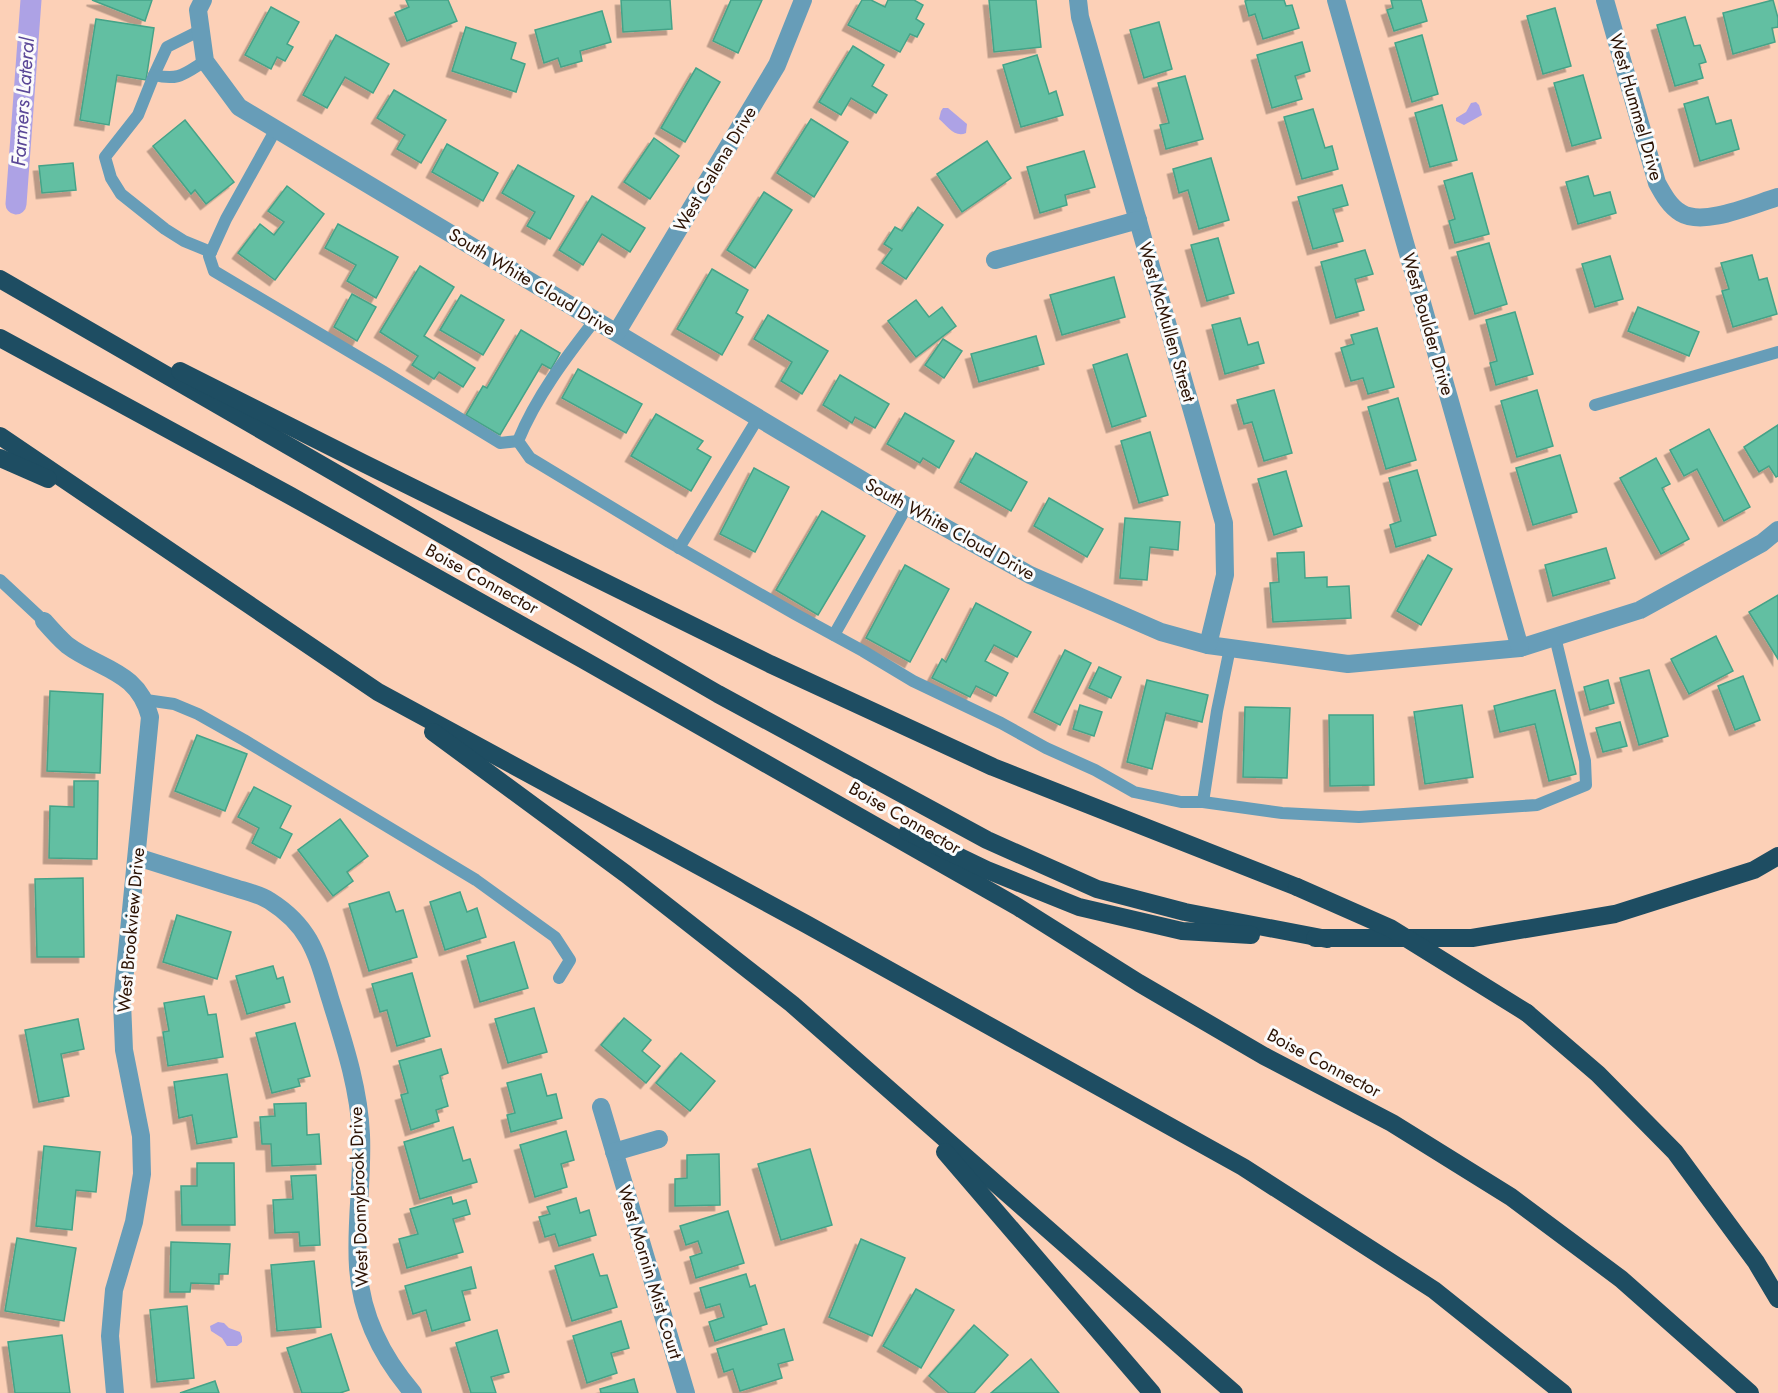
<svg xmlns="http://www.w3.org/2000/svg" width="1778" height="1393" font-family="Jost,sans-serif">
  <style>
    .water { fill: #ada2e5 }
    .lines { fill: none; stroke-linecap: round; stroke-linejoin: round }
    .canal { stroke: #ada2e5; stroke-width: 21 }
    .building { fill: #62bfa2; stroke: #45a388; stroke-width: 1.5; filter: url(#shadow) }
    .lane { stroke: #679db8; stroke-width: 12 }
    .street { stroke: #679db8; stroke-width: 18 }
    .highway { stroke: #1e4d62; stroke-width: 18 }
    .highway-bridge { stroke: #1e4d62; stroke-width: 18 }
    .labels { text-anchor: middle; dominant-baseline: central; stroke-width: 6; stroke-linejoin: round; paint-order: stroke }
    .street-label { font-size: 18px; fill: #2b1203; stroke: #fbfbfb }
    .water-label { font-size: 20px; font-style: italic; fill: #5a4797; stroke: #fbfbfb }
  </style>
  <defs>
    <filter id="shadow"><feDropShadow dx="-5.5" dy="5.5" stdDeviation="0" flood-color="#0004"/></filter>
  </defs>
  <rect width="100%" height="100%" fill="#fcd0b7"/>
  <g class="water">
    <path d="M1476,102L1479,105L1482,115L1464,125L1456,121V118L1466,112L1471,103Z"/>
    <path d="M943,108H948L967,124L966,133C955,138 947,126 939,119L941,111Z"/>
    <path d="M218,1322L224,1323L229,1328L240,1332L242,1337V1342L237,1346H227L222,1338L211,1331L210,1326Z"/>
  </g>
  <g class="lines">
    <path class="canal" d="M16,204L31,0"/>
  </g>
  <g class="building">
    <path d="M92,0H152L145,21Z"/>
    <path d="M406,0H448L457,21L407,41L395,13L409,7Z"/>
    <path d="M621,0H670L672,29L623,32Z"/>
    <path d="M731,0H762L738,53L713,41Z"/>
    <path d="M862,0H871L885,7L888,0H914L923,5L916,19L924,24L917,37L910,34L900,52L848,25Z"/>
    <path d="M989,0H1036L1041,47L994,52Z"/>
    <path d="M1248,0H1284L1286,6L1292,5L1299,28L1263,39L1255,14L1249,16L1245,1Z"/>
    <path d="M1391,0H1421L1427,21L1394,31L1387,10L1393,8Z"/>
    <path d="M1773,0L1778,18V27L1772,28L1775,42L1733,54L1723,13Z"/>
    <path d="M271,7L299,22L287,44L293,47L285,61L277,57L271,69L245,55Z"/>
    <path d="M1555,8L1571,66L1543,74L1527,16Z"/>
    <path d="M602,11L611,42L580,51L582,61L561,67L558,58L544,63L535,30Z"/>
    <path d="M1685,17L1694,46L1700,45L1706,62L1699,64L1703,78L1675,86L1657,25Z"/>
    <path d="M96,19L154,28L146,80L117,75L109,125L80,120Z"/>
    <path d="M1159,22L1172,69L1144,78L1130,30Z"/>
    <path d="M466,27L516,43L511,59L525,64L516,92L452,71Z"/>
    <path d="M336,35L389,64L373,93L345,77L327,108L303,95Z"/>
    <path d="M1422,35L1438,94L1412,102L1395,43Z"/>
    <path d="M1302,42L1310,71L1295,76L1302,99L1272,108L1257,55Z"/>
    <path d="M853,46L884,65L872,86L887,95L876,113L851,98L841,115L819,102Z"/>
    <path d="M1037,55L1049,94L1056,91L1063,115L1021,127L1003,65Z"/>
    <path d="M696,68L720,82L685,142L661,128Z"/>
    <path d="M1583,75L1601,138L1572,146L1554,83Z"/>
    <path d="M1185,76L1203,139L1166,149L1160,125L1169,123L1158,83Z"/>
    <path d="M394,90L446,120L421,163L397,149L405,135L377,118Z"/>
    <path d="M1708,97L1716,124L1731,120L1739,149L1700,161L1684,104Z"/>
    <path d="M1442,105L1457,160L1430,167L1415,113Z"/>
    <path d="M1313,109L1325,148L1332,146L1338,169L1302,179L1284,117Z"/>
    <path d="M811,119L848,142L814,197L777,173Z"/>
    <path d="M185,120L234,182L206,204L195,190L191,194L153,146Z"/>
    <path d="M654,138L679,156L650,199L624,182Z"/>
    <path d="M987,141L1011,178L962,212L937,174Z"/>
    <path d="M447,144L498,173L483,201L432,172Z"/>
    <path d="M1084,151L1095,187L1065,195L1067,205L1040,213L1027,167Z"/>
    <path d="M1211,158L1229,220L1199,229L1188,190L1179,193L1173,169Z"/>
    <path d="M73,163L76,190L42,193L39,166Z"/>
    <path d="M518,165L574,196L550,239L527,226L535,212L502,193Z"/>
    <path d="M1472,173L1489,234L1455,243L1449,221L1455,219L1444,181Z"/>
    <path d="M1588,176L1594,196L1610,192L1616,213L1578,224L1566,182Z"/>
    <path d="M1342,185L1348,205L1333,209L1343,241L1313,249L1298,197Z"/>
    <path d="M287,186L324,214L275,280L238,253L260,224L274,235L284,222L268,211Z"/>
    <path d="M764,192L792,210L755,268L727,250Z"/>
    <path d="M592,196L645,228L630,252L602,234L583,265L559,250Z"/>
    <path d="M918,207L943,225L906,279L882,263L892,249L884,244L895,227L902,231Z"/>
    <path d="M338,224L398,257L376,298L347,281L356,265L325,248Z"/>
    <path d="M1218,238L1234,293L1207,301L1191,245Z"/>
    <path d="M1489,243L1507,304L1475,314L1457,252Z"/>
    <path d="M1365,250L1373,274L1355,279L1364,310L1336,318L1321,262Z"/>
    <path d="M1752,255L1759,280L1767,278L1777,314L1733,327L1722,291L1729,289L1721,263Z"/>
    <path d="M1610,256L1623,299L1595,307L1582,264Z"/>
    <path d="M420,266L454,287L424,336L475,368L463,387L439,372L434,379L412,365L418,356L380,332Z"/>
    <path d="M712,269L748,290L736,313L743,317L722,355L677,329Z"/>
    <path d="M1114,277L1125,317L1062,335L1050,295Z"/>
    <path d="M352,294L376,307L357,341L334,327Z"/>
    <path d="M461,295L504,320L483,355L440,330Z"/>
    <path d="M916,300L929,317L942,307L956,326L916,357L888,321Z"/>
    <path d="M1638,307L1699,332L1689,356L1628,331Z"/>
    <path d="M1515,312L1533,374L1496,385L1490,363L1497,361L1486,320Z"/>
    <path d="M768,315L828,351L802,394L781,381L792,362L754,339Z"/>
    <path d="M1240,318L1248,345L1258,342L1264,363L1225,374L1212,325Z"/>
    <path d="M1377,328L1394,387L1368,394L1363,378L1351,381L1341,348L1354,344L1351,335Z"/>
    <path d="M521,330L560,353L551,369L542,364L500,435L466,415L483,386L487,388Z"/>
    <path d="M1036,336L1044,364L979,382L971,354Z"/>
    <path d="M943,339L962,351L944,378L925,365Z"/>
    <path d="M1127,354L1146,416L1112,427L1093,365Z"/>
    <path d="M578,369L642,404L626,433L562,398Z"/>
    <path d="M840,375L889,404L875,428L855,417L852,423L823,405Z"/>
    <path d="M1274,390L1292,453L1264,461L1252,422L1244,424L1237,400Z"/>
    <path d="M1537,390L1553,446L1517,457L1501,401Z"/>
    <path d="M1398,398L1416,460L1386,469L1368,407Z"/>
    <path d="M905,413L954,441L939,468L923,458L920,463L887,444Z"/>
    <path d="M656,414L703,441L697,449L711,457L691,491L631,456Z"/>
    <path d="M1778,425V476L1776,477L1769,466L1759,472L1744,447Z"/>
    <path d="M1709,429L1750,507L1724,521L1697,469L1684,476L1670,450Z"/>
    <path d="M1150,432L1168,495L1139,503L1121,441Z"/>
    <path d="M976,453L1027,482L1011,511L960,482Z"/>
    <path d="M1560,455L1577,512L1533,525L1516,468Z"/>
    <path d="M1656,458L1670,484L1662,488L1689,539L1661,554L1620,478Z"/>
    <path d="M754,468L789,487L755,552L720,534Z"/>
    <path d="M1417,470L1436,535L1396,547L1390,525L1401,521L1389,478Z"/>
    <path d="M1286,471L1302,526L1274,535L1258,479Z"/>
    <path d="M1049,498L1103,529L1087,557L1034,526Z"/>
    <path d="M822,511L865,536L818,615L776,590Z"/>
    <path d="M1125,518L1180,522L1178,550L1150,547L1147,580L1120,578Z"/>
    <path d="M1606,548L1615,578L1553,596L1545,565Z"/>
    <path d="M1304,552L1305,578L1327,577V587L1349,586L1351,618L1273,622L1270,583L1279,582L1277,553Z"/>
    <path d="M1428,555L1452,569L1421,625L1397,611Z"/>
    <path d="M905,565L949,589L910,662L866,638Z"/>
    <path d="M1778,595V659L1749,612Z"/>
    <path d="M976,603L1031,632L1017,657L994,645L985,661L1008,673L996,696L976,686L970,697L932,678L942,659L946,662Z"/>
    <path d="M1716,636L1733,671L1689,694L1671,659Z"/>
    <path d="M1065,650L1091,663L1060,725L1034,712Z"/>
    <path d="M1099,667L1121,677L1111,698L1089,688Z"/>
    <path d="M1649,670L1668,736L1639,745L1620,678Z"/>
    <path d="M1743,676L1760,720L1735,730L1718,686Z"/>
    <path d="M1147,680L1208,695L1202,722L1166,713L1152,769L1127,762Z"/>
    <path d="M1608,680L1614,703L1590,710L1584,687Z"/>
    <path d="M1555,690L1576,774L1549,781L1535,724L1500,732L1494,706Z"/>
    <path d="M50,691L103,694L100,773L47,771Z"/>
    <path d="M1080,705L1102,712L1094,736L1073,729Z"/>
    <path d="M1462,705L1473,777L1425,784L1414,712Z"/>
    <path d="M1245,707L1290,708L1287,778L1243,777Z"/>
    <path d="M1329,715H1373L1374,785L1330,786Z"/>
    <path d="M1620,722L1627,746L1603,752L1596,728Z"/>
    <path d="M197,735L247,754L225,811L175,791Z"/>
    <path d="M74,781H98L97,859L49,858L50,806L74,807Z"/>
    <path d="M254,787L291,806L280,828L292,834L280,858L252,843L259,828L238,817Z"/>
    <path d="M340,819L368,856L347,872L353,881L333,896L298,850Z"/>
    <path d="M83,878L84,957H37L35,879Z"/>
    <path d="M389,892L396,912L403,910L417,957L369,971L349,904Z"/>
    <path d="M460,892L467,912L477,908L486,937L445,950L430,902Z"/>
    <path d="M177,915L231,932L217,979L163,962Z"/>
    <path d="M514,942L528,988L480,1002L467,956Z"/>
    <path d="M273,966L277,979L283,977L290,1002L247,1014L236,976Z"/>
    <path d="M412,973L430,1036L397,1046L387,1010L380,1012L372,984Z"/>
    <path d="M204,996L208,1015L216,1014L223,1057L168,1066L163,1032L169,1031L164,1003Z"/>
    <path d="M534,1008L547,1052L508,1063L495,1019Z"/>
    <path d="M624,1018L651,1040L642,1051L660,1066L646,1083L601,1045Z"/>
    <path d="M78,1019L84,1049L61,1054L69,1096L39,1102L25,1030Z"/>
    <path d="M295,1023L310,1076L298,1079L300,1086L272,1093L256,1033Z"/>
    <path d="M441,1049L448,1073L440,1076L448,1106L436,1110L439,1121L411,1130L401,1095L408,1093L399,1061Z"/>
    <path d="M681,1053L715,1081L690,1111L656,1083Z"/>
    <path d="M227,1074L237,1137L197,1144L192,1115L179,1118L174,1082Z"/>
    <path d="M541,1074L547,1096L556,1094L562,1118L511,1132L507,1115L515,1113L507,1083Z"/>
    <path d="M306,1103L307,1135L319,1134L321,1164L272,1166L271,1144H262L260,1117L275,1116L274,1104Z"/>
    <path d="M453,1127L463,1161L470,1159L477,1182L420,1199L404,1142Z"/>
    <path d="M566,1131L574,1160L561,1164L567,1187L535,1197L520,1145Z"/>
    <path d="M44,1146L100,1152L96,1192L76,1190L72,1230L36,1226Z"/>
    <path d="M810,1149L832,1225L781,1240L758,1164Z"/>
    <path d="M719,1154L720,1205L675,1206V1179L687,1178V1155Z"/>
    <path d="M197,1163H234L235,1225H182L181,1186H197Z"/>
    <path d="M316,1175L320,1245L300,1246L299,1232L275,1233L273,1200L293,1199L291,1176Z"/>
    <path d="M451,1197L453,1204L466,1200L470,1214L453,1219L463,1252L407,1268L399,1239L418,1234L410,1209Z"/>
    <path d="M576,1198L580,1213L589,1210L596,1235L559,1246L555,1234L545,1237L539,1217L550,1214L547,1207Z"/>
    <path d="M728,1211L744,1263L696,1278L690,1257L702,1253L698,1241L686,1245L680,1226Z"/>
    <path d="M17,1238L76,1248L64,1321L5,1311Z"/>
    <path d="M861,1239L905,1258L872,1336L829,1317Z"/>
    <path d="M171,1242L230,1244L228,1274H219V1284L191,1283L190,1292H170Z"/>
    <path d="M593,1254L600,1276L607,1275L617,1307L572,1321L555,1266Z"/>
    <path d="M314,1261L321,1327L277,1331L271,1265Z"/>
    <path d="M471,1267L476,1288L462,1291L470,1320L432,1331L426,1310L413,1314L405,1286Z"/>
    <path d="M746,1274L750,1287L755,1285L767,1324L715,1341L709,1322L724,1317L720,1304L706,1308L700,1288Z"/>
    <path d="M916,1289L954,1310L921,1368L883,1346Z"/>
    <path d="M187,1306L194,1378L157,1382L150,1310Z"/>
    <path d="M621,1321L629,1348L611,1353L617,1373L587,1383L573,1336Z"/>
    <path d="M974,1325L1008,1355L974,1393H949L929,1376Z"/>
    <path d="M784,1329L793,1360L778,1364L782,1378L740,1391L733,1369L724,1372L717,1349Z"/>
    <path d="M497,1330L509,1372L491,1377L496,1393H471L456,1343Z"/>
    <path d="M331,1334L349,1390L340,1393H302L287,1348Z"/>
    <path d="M62,1335L70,1393H15L8,1342Z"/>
    <path d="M1031,1359L1059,1393H991Z"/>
    <path d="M634,1379L638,1393H601L600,1389Z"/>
    <path d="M215,1381L219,1393H180Z"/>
  </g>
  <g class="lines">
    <g class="lane">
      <path d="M201,30L167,47L154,75L138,115L105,157L111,178L121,194L165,229L184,241L211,252"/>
      <path d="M154,75C179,81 184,74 205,61"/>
      <path d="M276,129L226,219L211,252L209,256L214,271L384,372L500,443L518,441"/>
      <path d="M595,320C566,357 536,397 518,441L530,458L669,542L795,614L863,651L913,681L1001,723L1046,748L1095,770L1134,792L1181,802H1203L1282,813L1359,817L1537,805L1586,785L1585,761L1555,637"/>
      <path d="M1595,405L1778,352"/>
      <path d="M679,548L758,418"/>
      <path d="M0,580L44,621"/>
      <path d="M834,635L907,506"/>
      <path d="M146,700L174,704L198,714L244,740L476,880L555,937L570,960L559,978"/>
      <path d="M1203,802L1217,711L1230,648"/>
    </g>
    <g class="street">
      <path d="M203,0L198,10L205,61L239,107L887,495L1030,575L1161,632L1208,645L1348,664L1520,648L1640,610L1762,543L1778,530"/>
      <path d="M1078,0L1080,17L1224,523L1225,575L1208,645"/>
      <path d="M1336,0L1520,648"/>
      <path d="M1605,0L1657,183C1663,194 1670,207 1681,213C1704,227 1754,204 1778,197"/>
      <path d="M995,260L1138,220"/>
      <path d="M617,332L777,65L803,0"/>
      <path d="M44,621C51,629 59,638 67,645C100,670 138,670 150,717L122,1002L124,1050L141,1136L142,1174L134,1222L114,1290L110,1336L115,1393"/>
      <path d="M137,857C169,867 200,877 232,887C244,891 260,894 270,901C311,927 317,955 330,998C344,1043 359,1088 361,1135C363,1179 355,1223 358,1267C361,1315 382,1357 413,1393"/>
      <path d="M601,1107L686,1393"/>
      <path d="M614,1152L659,1139"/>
    </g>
    <g class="highway">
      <path d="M0,279L718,694L987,840L1097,889L1185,912L1327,939"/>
      <path d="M0,338L289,495L582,659L1018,907L1139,983L1264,1056L1392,1123L1511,1197L1621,1279L1750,1393"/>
      <path d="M180,371L363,463L770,664L993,767L1297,887"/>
      <path d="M0,436L378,692L806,924L1243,1167L1434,1290L1563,1393"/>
      <path d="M0,458L48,479"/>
      <path d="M433,732L626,874L792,1004L1234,1393"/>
      <path d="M908,832L987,870L1079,907L1182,931L1251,935"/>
      <path d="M1315,938H1472L1615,914L1754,870L1778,856"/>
      <path d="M1527,1013L1598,1074L1675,1152L1756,1262L1778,1299"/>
      <path d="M945,1152L1152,1393"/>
    </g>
    <path class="highway-bridge" d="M1297,887L1390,928L1527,1013"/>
  </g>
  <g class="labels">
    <g class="street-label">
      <text transform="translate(1636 107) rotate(74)">West Hummel Drive</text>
      <text transform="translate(715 169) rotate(-59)">West Galena Drive</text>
      <text transform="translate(532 282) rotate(31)">South White Cloud Drive</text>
      <text transform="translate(1167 322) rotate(74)">West McMullen Street</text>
      <text transform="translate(1428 324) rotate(74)">West Boulder Drive</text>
      <text transform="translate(950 529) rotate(29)">South White Cloud Drive</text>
      <text transform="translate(482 579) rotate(29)">Boise Connector</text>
      <text transform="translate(905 818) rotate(30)">Boise Connector</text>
      <text transform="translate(131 930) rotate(-85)">West Brookview Drive</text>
      <text transform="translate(1324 1063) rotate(28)">Boise Connector</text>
      <text transform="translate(359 1197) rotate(-92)">West Donnybrook Drive</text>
      <text transform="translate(650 1272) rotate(73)">West Mornin Mist Court</text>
    </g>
    <g class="water-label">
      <text transform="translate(23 102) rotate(-86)">Farmers Lateral</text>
    </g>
  </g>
</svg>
